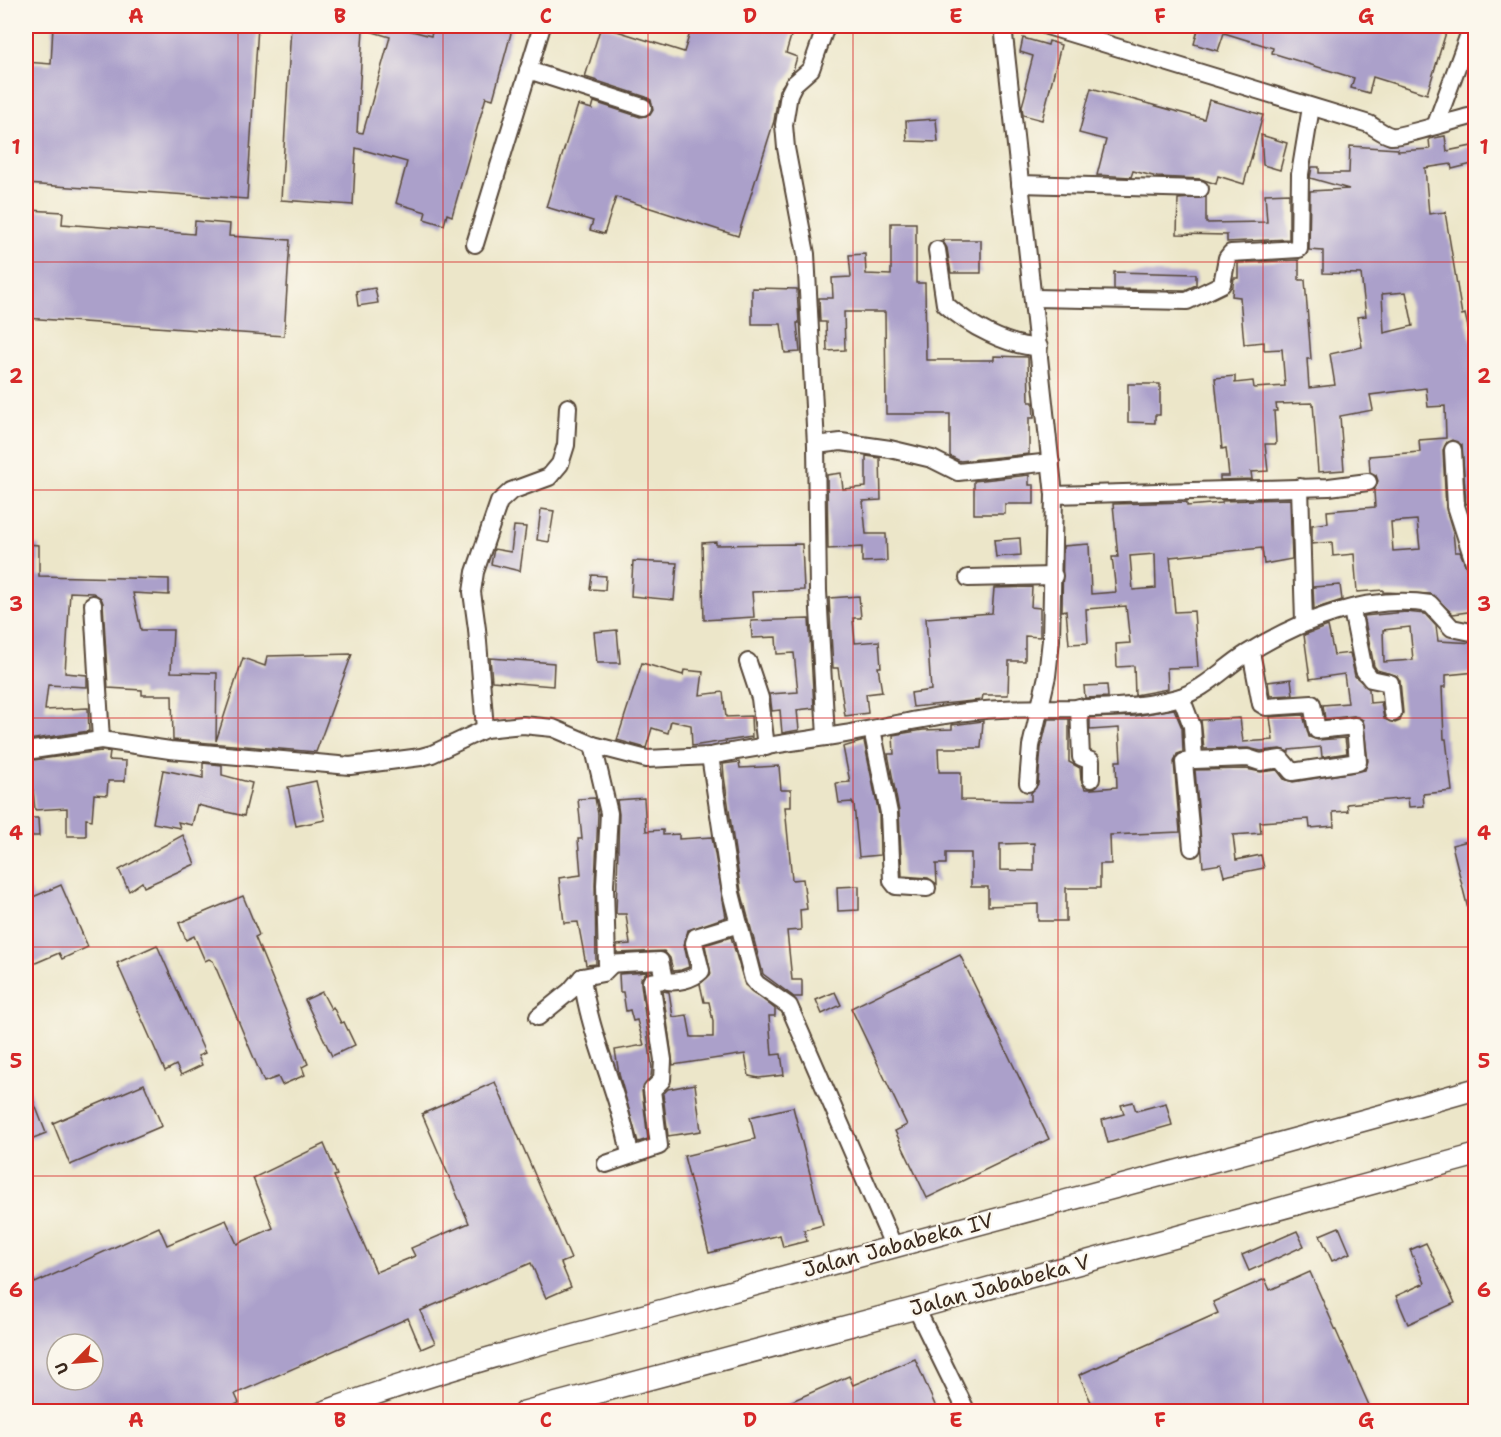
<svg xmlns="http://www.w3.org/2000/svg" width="1501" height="1437" font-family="'Shantell Sans',sans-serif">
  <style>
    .building { fill: #aba0ca; fill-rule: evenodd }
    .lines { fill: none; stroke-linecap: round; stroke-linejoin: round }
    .minor-casing { stroke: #564638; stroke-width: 20 }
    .tertiary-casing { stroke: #564638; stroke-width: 24 }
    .minor { stroke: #fff; stroke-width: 16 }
    .tertiary { stroke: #fff; stroke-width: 21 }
    .grid { fill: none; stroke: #d62828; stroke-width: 1.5; stroke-opacity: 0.55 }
    .labels { text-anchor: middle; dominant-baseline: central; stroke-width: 4.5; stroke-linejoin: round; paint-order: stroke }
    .street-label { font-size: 21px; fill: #3b2a1e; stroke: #fbf7ec }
    .neatline { fill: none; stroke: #d62828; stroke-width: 2 }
    .grid-label { font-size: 20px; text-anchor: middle; font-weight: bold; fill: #d62828 }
  </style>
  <rect width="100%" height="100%" fill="#fbf7ec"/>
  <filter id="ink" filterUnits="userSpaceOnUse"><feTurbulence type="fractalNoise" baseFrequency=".0167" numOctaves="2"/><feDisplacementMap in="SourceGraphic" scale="12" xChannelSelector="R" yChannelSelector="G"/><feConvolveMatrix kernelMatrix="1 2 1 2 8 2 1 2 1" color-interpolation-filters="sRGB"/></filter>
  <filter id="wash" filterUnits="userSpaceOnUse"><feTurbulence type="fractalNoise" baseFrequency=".008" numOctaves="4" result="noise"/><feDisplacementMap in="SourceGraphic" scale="24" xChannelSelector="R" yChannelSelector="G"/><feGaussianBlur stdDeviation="1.35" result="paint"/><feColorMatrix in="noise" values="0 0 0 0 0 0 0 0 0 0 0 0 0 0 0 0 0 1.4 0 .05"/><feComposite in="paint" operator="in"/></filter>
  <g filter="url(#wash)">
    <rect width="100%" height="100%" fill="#ece6c9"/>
    <g id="blocks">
      <g class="building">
        <path d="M53,26H258L247,199L26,184V62L51,64Z"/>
        <path d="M291,26H393L431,36L434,26H513L493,99L486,97L452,216L447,214L444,225L424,219L426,212L396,203L407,162L356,148L353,205L281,200ZM363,29L390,37L363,133L357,132Z"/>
        <path d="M601,26L684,52L692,26H794L786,53L797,57L793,71L779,90L774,121L738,236L616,197L604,234L590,230L593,221L546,207L578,105L592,109L594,102L640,117L650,115L653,110L651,100L646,97L585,77Z"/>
        <path d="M1199,26H1448L1427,94L1373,77L1369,93L1351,88L1354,78L1272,53L1273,48L1224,33L1218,51L1194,44Z"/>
        <path d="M1023,38L1048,45L1049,41L1061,45L1042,120L1023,115L1022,106L1027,88L1025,87L1033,56L1020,52Z"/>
        <path d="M1091,88L1204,119L1209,100L1263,115L1244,184L1218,176L1216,184L1201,179L1157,177L1133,171L1131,177L1097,175L1106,140L1079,133Z"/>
        <path d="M936,119L938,142L907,141L906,121Z"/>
        <path d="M1261,135L1287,143L1280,170L1263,165Z"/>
        <path d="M1445,136L1447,151L1472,146L1476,163L1452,169L1451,164L1425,168L1429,214L1445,212L1462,315L1465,314L1476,361V503L1466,504L1462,445L1452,440L1447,442L1443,450L1446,509L1453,532L1455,552H1460L1470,576L1475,611L1453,614L1431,594L1383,592V590L1357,592L1354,554L1333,556L1332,542L1312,544V525L1328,523L1327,511L1375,507L1374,491L1378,481L1376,475L1370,472L1369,456L1420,452L1419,440L1446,438L1445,406L1428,407L1426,388L1370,395L1373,410L1340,416L1344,470L1318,472L1313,403L1276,404L1277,411H1274L1276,444H1265L1268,471L1251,472L1252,479L1220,480V476H1229L1226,448L1222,449L1215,378L1235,376V383L1253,381L1254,388L1285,386L1282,349L1264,350V342L1244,344L1240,297L1232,296L1233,285L1234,278H1238V263L1299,260V280H1305L1311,359H1307L1309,388L1335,385L1330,354L1362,347L1357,317L1366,316L1361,274L1323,273V251L1309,250L1310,191L1349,189L1310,178L1312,167H1319V173H1349L1350,146L1398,149V151L1430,149L1429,139ZM1406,292L1413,326L1384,333L1382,294ZM1417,520L1420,549L1393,551L1391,522Z"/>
        <path d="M1289,193V239L1227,242V235L1177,234L1178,199L1206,197V223L1267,222L1265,194Z"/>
        <path d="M29,210L63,212L62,224L194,234L195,221L230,224L229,236L290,240L284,336L26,318V221L29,222Z"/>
        <path d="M891,223H916V283H925L926,360H994V356L1028,357L1029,402H1033L1034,418H1029V454L960,461L950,456V414H886L885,312H844L845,350L827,351L826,322H820L819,298H833L832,278L851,277L849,255L865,254L866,274L891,275Z"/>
        <path d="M942,240H981V273H951L947,248Z"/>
        <path d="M1114,272L1196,274V285L1185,290L1114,289Z"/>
        <path d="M375,288L378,303L358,306L356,291Z"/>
        <path d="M752,288L797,289L799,323H797L800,352L785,353L781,324H752Z"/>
        <path d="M1128,384H1160V415H1155V423L1128,422Z"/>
        <path d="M866,456L880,458L881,500L863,501L866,534H886L887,561L862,562V547L828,549L827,475L841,473L843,489L866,487Z"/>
        <path d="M1029,475V485H1034V504H1005V514H974V481Z"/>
        <path d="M1290,499L1292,559L1264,564L1262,548L1170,557L1175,612L1194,611L1198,667L1167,668L1168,689L1135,695L1134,666L1117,667L1116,644L1130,643L1126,606L1086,609L1088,643L1069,644L1066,610L1062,611L1063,546L1089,544L1091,594L1116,592L1112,557H1118L1113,504L1187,502V506L1222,503V501ZM1155,554L1156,588L1133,590L1130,556Z"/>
        <path d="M541,509L554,511L549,542L537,540Z"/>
        <path d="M514,526L526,527L520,571L491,564L494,549L511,552Z"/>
        <path d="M1020,538L1021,555L996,557L994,540Z"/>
        <path d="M716,542V545L802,544L804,590L752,592L754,617L704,620L702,543Z"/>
        <path d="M26,544L39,545V576L169,579V595L133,593L141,630H173L171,672L217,673L216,741L243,658L265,666L267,656L352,654L316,752L173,740L172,695H142V690L108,688L103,603L101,598L93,593L70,592L65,673L87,675V687L48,685L45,710L88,708L89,731L28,740Z"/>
        <path d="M633,561L677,563L674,600L631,596Z"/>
        <path d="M592,575L606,576L605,590L590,589Z"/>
        <path d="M1340,585L1342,600L1314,609L1313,587Z"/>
        <path d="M1032,587L1031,607L1040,608V637L1025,636V661H1009L1008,695H983L982,700L913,707L911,693L931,690L926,618L992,613L994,588Z"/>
        <path d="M859,596L861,618H853L855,643L879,641L881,667H878L882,692L866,694L868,713L845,716L838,668H833L829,598Z"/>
        <path d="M1406,612L1425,614L1436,626L1438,641L1476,643V672L1446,675V687H1442L1444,739H1446L1452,791L1423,794L1424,806L1409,807L1408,798L1347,804L1348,811L1333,812L1334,826L1310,828L1309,819L1260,822L1261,833L1233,835L1236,860L1261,855L1264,868L1224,876L1221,864L1203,867L1195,770L1246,769L1261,772L1277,770L1284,779L1293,782L1365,770L1368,761L1363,720L1354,716L1325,719L1323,705L1348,703L1344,674L1310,679L1304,635L1328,626L1334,655L1350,653L1355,676L1369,689L1370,703L1381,702L1384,719L1395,723L1400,721L1403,713L1400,681L1397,676L1377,670L1374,666L1364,616ZM1410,627L1413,660L1384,662L1383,630Z"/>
        <path d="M809,619L814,708L797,710L799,730L782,733L780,710L772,711L770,694L798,692L794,653L777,654L776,637L752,638L751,621Z"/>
        <path d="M617,630L620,663H597L594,632Z"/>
        <path d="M490,658L554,663L553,686L492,681Z"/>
        <path d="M642,663L683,675L684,670L703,672L700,695L723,692L726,717L751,716L752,737L692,746L691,725L671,721L668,733L652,728L646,748L617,740Z"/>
        <path d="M1291,679L1293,695L1270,696L1268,682Z"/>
        <path d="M1107,685L1108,697L1085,698L1084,686Z"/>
        <path d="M1174,709L1182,728L1183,752L1177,754L1174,762L1180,832L1110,835L1111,864H1100V888H1066V921H1038V904L988,906V887H971V853H946V864H936L937,884L928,878L902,876L899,811L888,754H894L893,735L923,730L952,729V725L983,721L981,748H938L939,772H961V800L1031,801V793L1038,784L1041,748L1048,719H1069V762L1080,768L1081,780L1085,789H1092L1117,787L1116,761H1121L1119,728L1090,730V718L1135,716ZM1034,843V871L1000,870V844Z"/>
        <path d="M1303,715L1309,737L1318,740L1345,738L1347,753L1322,757L1321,747L1289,750V752L1280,749L1261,751L1248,748L1204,749L1201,720L1240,718L1243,742L1273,740L1270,717Z"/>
        <path d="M864,741L879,814L880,855L859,857L854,805L852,802L839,803L836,783L850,782L843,747Z"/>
        <path d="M101,751L110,752L109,760L126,761L125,781H108L107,795L94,794L92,820L86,819V836H67V808L35,810L33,790L26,791V761Z"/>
        <path d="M739,762L740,768L779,766L781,790H791V807H785L792,880L803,879L807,909L800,910L801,930L787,931L792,980H802V997H794L763,974L741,891L724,776L723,764Z"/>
        <path d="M203,763L222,765V775L252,783L244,816L197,805L192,825L178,822L180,828L153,823L163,770L203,778Z"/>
        <path d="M316,781L325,820L296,826L288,787Z"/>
        <path d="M595,798L598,814L595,884L596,964L586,965L578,922L564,923L559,878L581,875L578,839H582L578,799Z"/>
        <path d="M644,798L646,831L663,830V835L679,834V839L712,837L726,917L688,930L684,945L689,967L681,970L673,971L670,958L664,951L617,953V945L630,944L626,914H616L619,814L617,800Z"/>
        <path d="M27,818H38L39,836H27Z"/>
        <path d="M183,835L195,864L144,887L142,882L129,891L119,870Z"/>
        <path d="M1476,839V920L1471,921L1452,845Z"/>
        <path d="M26,879L33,897L61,885L88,947L62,959L59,953L26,967Z"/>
        <path d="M859,886V910L838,911L837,887Z"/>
        <path d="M243,896L259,935L255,937L308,1064L302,1067L305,1075L282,1085L278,1077L264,1082L213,961L209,959L205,961L194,936L186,940L179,923Z"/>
        <path d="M731,937L745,985L775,1009V1016H769L772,1055L781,1054L784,1075L759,1078L749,1076L745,1054L673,1065L663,991L669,992L673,1017L687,1015L691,1037H713V1021L709,1002H704L700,984L711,974L705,945Z"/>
        <path d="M157,945L205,1053L198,1056L202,1065L181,1075L176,1065L165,1071L117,963Z"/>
        <path d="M960,955L1049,1139L927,1198L895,1131L907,1125L851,1008Z"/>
        <path d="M648,972L641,978V984L652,1068L651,1076L642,1091L648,1139L638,1142L619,1074L615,1050L644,1045L637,1020L633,1021L630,1010L626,1011L623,992H620L619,974Z"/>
        <path d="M322,992L331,1009L333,1007L341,1023L344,1022L355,1045L332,1056L305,1000Z"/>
        <path d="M835,992L841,1005L822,1014L816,1000Z"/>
        <path d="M26,1082L46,1133L26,1141Z"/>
        <path d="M495,1082L571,1259L561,1263L571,1287L546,1298L531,1263L420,1311L435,1343L421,1349L408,1318L235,1394L239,1403L220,1412H26V1261L35,1283L159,1227L167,1245L226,1220L237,1244L273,1228L253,1178L324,1144L337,1175L334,1176L376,1272L415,1256L411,1248L469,1223L422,1114ZM57,1344H93V1380H57Z"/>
        <path d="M144,1084L162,1126L70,1165L53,1123Z"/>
        <path d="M695,1084L701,1131L668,1136L663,1094L668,1089Z"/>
        <path d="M1133,1102L1136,1111L1166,1103L1172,1125L1108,1143L1102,1120L1124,1114L1121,1105Z"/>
        <path d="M793,1107L823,1225L804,1230L807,1241L783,1247L780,1235L709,1253L684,1156L755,1139L750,1117Z"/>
        <path d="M1339,1227L1350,1253L1332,1261L1320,1235Z"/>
        <path d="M1297,1231L1304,1246L1249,1271L1242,1255Z"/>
        <path d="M1426,1243L1455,1303L1408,1324L1396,1296L1425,1283L1410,1250Z"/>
        <path d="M1310,1272L1372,1412H1071L1091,1402L1079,1375L1218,1313L1213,1302L1265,1279L1270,1290Z"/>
        <path d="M915,1359L938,1412H767L849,1376L853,1385Z"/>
      </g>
    </g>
  </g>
  <g filter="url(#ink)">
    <use href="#blocks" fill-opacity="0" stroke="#564638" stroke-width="1.5"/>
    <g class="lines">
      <g class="minor-casing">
        <g id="minor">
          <path d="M1003,26L1054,495L1051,640L1047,676L1031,746L1028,783"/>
          <path d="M1047,26L1369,124C1376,128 1383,134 1391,136C1399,138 1461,118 1476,115"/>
          <path d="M528,70L643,107"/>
          <path d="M1436,124L1472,26"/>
          <path d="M1020,184L1200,189"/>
          <path d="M475,244L542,26"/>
          <path d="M937,250L945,304C968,325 1008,347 1039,347"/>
          <path d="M1034,298L1187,301L1222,284L1227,258L1231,253L1299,249L1300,174L1311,107"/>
          <path d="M816,445L841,442L890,449L932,459L958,472L1051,462"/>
          <path d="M1453,450L1456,506L1476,568"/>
          <path d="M1300,487L1304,622"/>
          <path d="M1054,495L1329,487L1368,482"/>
          <path d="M968,578L1054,576"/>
          <path d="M93,604L101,740"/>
          <path d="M1352,610L1364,670L1371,679L1390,683L1393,713"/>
          <path d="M748,662L760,698L766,747"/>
          <path d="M1181,697L1192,726L1194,760L1184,762L1192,848"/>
          <path d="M1079,707L1081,757L1091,761V779"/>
          <path d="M485,729L477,629L472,592L475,572L499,502L511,491L549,477L560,464L566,445L568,407"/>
          <path d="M872,729L889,813L892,881L896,886L927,888"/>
          <path d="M826,737L818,591L816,445L806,254L786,148L784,125L789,94L794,84L811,69L826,26"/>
          <path d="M593,745L609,813L605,885L607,964L660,961L664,980C675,984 693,979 701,971L694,943L696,937L739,924"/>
          <path d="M26,751L101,740L170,750L350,766L421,757L432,754L485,729L523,725L553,728L593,745L647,759L710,756C755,747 800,741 845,734C896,725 949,711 1001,709C1059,706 1121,713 1177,698C1203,691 1224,668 1246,654C1298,621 1367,594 1430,604L1452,628L1476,633"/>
          <path d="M710,756L731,893L753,979L757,984L789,1006L893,1245"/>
          <path d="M1194,760L1248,758L1260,762L1281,759L1292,772L1358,762L1355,726L1317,730L1312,704L1266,707L1261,704L1251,652"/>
          <path d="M582,977C590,1039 620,1094 630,1155"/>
          <path d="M538,1017L570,991L582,977L603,973L610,966"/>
          <path d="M606,1164L659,1146L652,1090L662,1080L663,1060L651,982L664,980"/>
          <path d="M916,1308L967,1412"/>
        </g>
      </g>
      <g class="tertiary-casing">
        <g id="tertiary">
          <path d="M324,1412C445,1367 569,1336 693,1302C953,1229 1215,1163 1476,1089"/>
          <path d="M524,1412L916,1308L1476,1155"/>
        </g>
      </g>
      <use href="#minor" class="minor"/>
      <use href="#tertiary" class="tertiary"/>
    </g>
  </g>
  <path class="grid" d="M238,26V1412M443,26V1412M648,26V1412M853,26V1412M1058,26V1412M1263,26V1412M26,262H1476M26,490H1476M26,718H1476M26,947H1476M26,1176H1476"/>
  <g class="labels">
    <g class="street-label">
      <text transform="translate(898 1245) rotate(-15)">Jalan Jababeka IV</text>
      <text transform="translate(1000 1285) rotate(-15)">Jalan Jababeka V</text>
    </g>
  </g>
  <rect width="1501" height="1437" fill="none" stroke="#fbf7ec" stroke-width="66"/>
  <g transform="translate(75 1362) rotate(245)"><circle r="28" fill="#fbf7ec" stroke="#aea59a" stroke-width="1.5"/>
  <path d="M0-4.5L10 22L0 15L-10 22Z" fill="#c8321e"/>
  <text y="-9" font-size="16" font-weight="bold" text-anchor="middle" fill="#3b2a1e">U</text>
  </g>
  <rect x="33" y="33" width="1435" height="1371" class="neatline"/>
  <g class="grid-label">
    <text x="136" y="23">A</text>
    <text x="340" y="23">B</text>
    <text x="546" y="23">C</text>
    <text x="750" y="23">D</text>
    <text x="956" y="23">E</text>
    <text x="1160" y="23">F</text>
    <text x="1366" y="23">G</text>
    <text x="16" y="154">1</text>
    <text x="1484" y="154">1</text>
    <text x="16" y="383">2</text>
    <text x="1484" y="383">2</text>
    <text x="16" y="611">3</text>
    <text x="1484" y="611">3</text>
    <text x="16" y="840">4</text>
    <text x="1484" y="840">4</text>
    <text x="16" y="1068">5</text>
    <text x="1484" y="1068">5</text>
    <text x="16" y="1297">6</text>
    <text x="1484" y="1297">6</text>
    <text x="136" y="1427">A</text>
    <text x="340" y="1427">B</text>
    <text x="546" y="1427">C</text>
    <text x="750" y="1427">D</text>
    <text x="956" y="1427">E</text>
    <text x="1160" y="1427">F</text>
    <text x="1366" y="1427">G</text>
  </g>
</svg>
